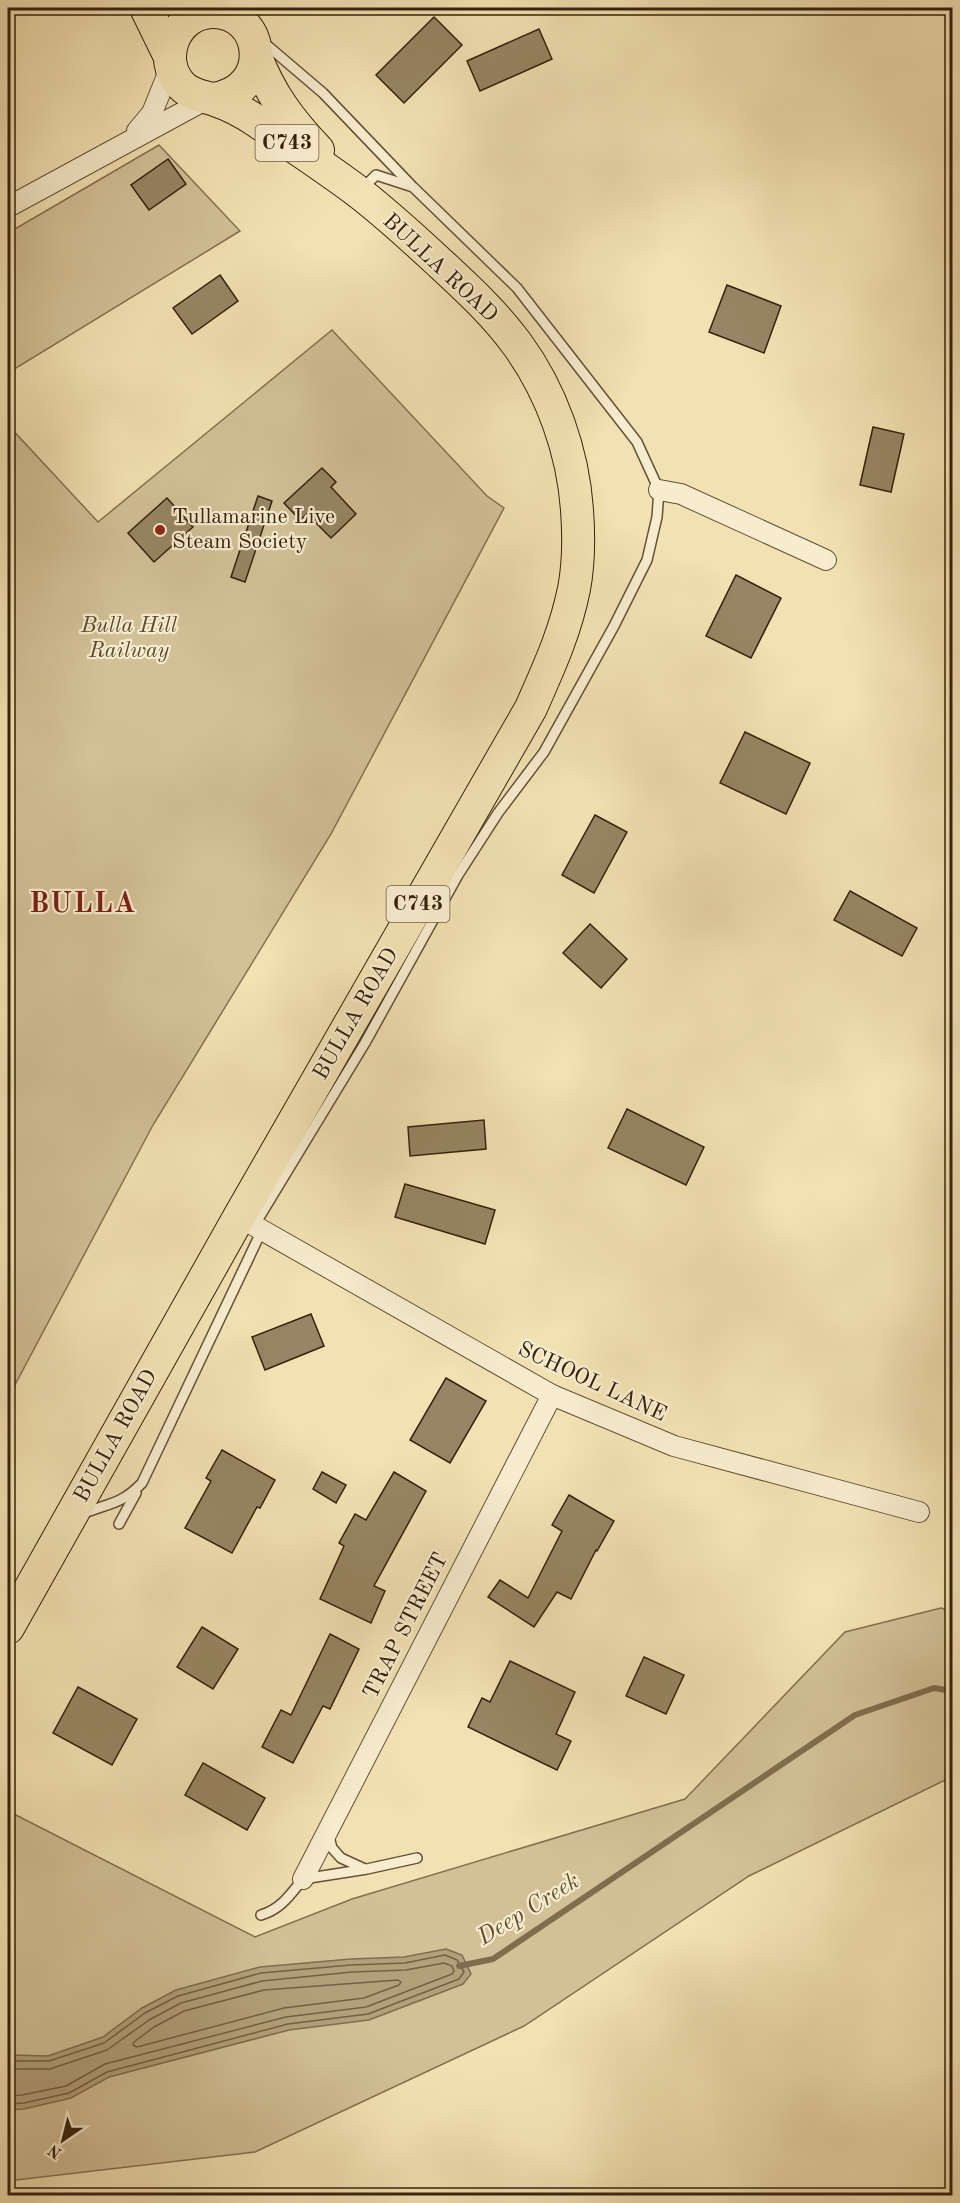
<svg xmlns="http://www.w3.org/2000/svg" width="960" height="2203" font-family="'Old Standard TT',serif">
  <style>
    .green { fill: #d2c096; stroke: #847052; stroke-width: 1.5 }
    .water { fill: #b2a07a; stroke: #806d4e; stroke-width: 1.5 }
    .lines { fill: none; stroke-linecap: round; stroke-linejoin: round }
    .shore { stroke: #746044; stroke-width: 1.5 }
    .stream { stroke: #806d4e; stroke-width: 6 }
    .building { fill: #978563; stroke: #35210d; stroke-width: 1.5 }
    .service-casing { stroke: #645136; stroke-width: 12 }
    .minor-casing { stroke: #645136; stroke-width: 22 }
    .primary-casing { stroke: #35210d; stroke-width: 34 }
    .service { stroke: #f7eccd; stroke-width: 9 }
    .minor { stroke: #f7eccd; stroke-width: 20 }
    .primary { stroke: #f2e1b2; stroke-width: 32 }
    .poi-dot { fill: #8f2418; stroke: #f7eccd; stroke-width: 2 }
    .labels { text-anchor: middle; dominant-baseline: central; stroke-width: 4.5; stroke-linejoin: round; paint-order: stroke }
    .shield { fill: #f7eccd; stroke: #6f5e47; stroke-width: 1.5 }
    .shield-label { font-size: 21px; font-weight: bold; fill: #35210d }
    .street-label { font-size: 22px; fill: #35210d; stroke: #f7eccd }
    .poi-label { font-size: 22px; fill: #35210d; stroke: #f7eccd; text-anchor: start }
    .park-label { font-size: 22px; font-style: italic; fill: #5c492f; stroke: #f7eccd }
    .water-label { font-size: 24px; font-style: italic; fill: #614d33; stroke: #f7eccd }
    .district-label { font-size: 28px; font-weight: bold; letter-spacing: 1.5px; fill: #7a1f14; stroke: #f7eccd }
  </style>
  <rect width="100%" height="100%" fill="#f2e1b2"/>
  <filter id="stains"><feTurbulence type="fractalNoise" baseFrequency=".00333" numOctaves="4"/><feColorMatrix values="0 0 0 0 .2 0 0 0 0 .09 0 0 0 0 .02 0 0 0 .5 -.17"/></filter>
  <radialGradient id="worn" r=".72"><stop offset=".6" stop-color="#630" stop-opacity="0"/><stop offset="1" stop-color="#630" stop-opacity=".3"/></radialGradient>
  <g class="green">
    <path d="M159,145L240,231L8,373V233Z"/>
    <path d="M332,330L487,496L504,508L331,834L153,1125L8,1398V425L98,522Z"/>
    <path d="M941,1608L952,1612V1781L945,1780L749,1876L524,2026L255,2152L8,2181V1811L255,1937L352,1899L685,1799L845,1632Z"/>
  </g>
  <path class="water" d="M446,1949L462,1955L471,1974L463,1984L369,2020L289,2030L109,2077L71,2098L24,2109L8,2110V2055L48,2056L103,2037L142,2008L176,1990L260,1967L351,1959L404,1957Z"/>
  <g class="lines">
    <g class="shore">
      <path d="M398,1980L401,1982L399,1985L364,1998L284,2008L137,2047L133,2045L134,2042L154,2027L184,2011L264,1990Z"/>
      <path d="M8,2061H49L104,2043L145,2013L178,1996L261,1973L351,1965L405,1963L445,1955L457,1960L464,1972L459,1979L368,2014L288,2024L107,2072L69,2093L24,2103L8,2104"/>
      <path d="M8,2069H50L107,2050L149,2020L181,2003L262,1981L352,1972L406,1970L444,1963L452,1966L454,1971L452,1974L366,2007L286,2017L105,2064L66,2086L22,2095L8,2096"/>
    </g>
    <path class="stream" d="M459,1966L493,1959L855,1715L934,1688L952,1691"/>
  </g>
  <g class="building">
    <path d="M434,17L462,45L404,103L376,75Z"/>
    <path d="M539,29L552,59L480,91L467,61Z"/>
    <path d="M168,159L186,184L149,210L131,185Z"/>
    <path d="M220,275L238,301L192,334L173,308Z"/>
    <path d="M727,285L781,306L764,353L709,332Z"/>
    <path d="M873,427L904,434L891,492L860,485Z"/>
    <path d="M322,468L336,482L331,487L356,514L331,538L307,514L300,520L284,503Z"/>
    <path d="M258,496L272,501L245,582L231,577Z"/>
    <path d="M167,498L193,527L154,562L128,533Z"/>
    <path d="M736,575L781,598L751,658L706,636Z"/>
    <path d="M745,732L810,763L786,814L720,783Z"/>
    <path d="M595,815L627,832L594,893L562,875Z"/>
    <path d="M850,891L917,928L902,956L834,920Z"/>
    <path d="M590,924L627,959L601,988L563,953Z"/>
    <path d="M627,1109L704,1147L686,1185L608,1148Z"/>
    <path d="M484,1120L486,1149L410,1156L408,1127Z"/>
    <path d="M405,1184L495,1210L485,1244L395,1217Z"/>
    <path d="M311,1314L324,1346L265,1370L252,1337Z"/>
    <path d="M446,1378L486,1401L450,1463L410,1440Z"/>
    <path d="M222,1450L275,1480L260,1508L257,1507L232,1553L185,1528L211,1481L206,1478Z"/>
    <path d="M322,1472L346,1485L336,1503L313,1489Z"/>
    <path d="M394,1472L426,1491L374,1586L385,1591L371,1623L320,1599L344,1546L339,1543L355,1514L366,1520Z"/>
    <path d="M569,1495L614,1521L597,1551L596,1550L571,1599L557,1592L534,1627L488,1597L500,1580L528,1598L562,1531L552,1525Z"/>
    <path d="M202,1627L238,1649L213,1689L177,1667Z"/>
    <path d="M330,1634L359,1649L330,1709L323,1706L293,1763L262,1747L281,1710L291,1715Z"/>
    <path d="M644,1657L684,1675L666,1714L626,1696Z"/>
    <path d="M510,1661L575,1692L556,1734L571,1741L557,1770L468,1727L482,1698L490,1702Z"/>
    <path d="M78,1687L137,1719L112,1765L53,1733Z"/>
    <path d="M203,1763L265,1798L247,1830L185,1795Z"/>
  </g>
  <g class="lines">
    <g class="service-casing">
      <g id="service">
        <path d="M262,41L323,93L411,185"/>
        <path d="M254,1226L365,1043L458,875L498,813L544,752L614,626L647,560L657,517L659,490L637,442L517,288L413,187L376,175L362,189"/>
        <path d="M82,1514C108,1503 121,1505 142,1483L262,1230"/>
        <path d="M119,1524L136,1493"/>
        <path d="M328,1833L332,1848L341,1858L365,1869"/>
        <path d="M261,1915C281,1909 290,1895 303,1879L367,1869L417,1858"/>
      </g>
    </g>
    <g class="minor-casing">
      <g id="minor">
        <path d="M137,131L152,113L171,66"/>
        <path d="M8,207L207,99"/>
        <path d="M659,490L681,494L826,560"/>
        <path d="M239,1217L552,1395L674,1446L919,1512"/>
        <path d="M303,1879L552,1395"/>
      </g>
    </g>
    <g class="primary-casing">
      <g id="primary">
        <path d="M146,8L170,57"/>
        <path d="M256,57C271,95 290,121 318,150"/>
        <path d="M8,1628L239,1217L531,708C549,667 565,633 574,589C579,563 579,537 577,510C573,452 552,392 517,344C495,314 468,289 441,264C414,239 386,213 357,191C325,167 291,145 258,122C245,113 230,105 215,100C204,96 192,96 182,86C156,60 175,13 212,12C265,11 275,90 213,99"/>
      </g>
    </g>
    <use href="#service" class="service"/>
    <use href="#minor" class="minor"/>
    <use href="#primary" class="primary"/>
  </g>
  <circle class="poi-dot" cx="160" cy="530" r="6"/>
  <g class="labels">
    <g class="shield">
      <rect x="255.5" y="125" width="63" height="36" rx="4.5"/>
      <rect x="386.5" y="886" width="63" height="36" rx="4.5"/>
    </g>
    <g class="shield-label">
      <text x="287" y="143">C743</text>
      <text x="418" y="904">C743</text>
    </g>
    <g class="street-label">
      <text transform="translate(440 268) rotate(43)">BULLA ROAD</text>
      <text transform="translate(356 1014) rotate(-60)">BULLA ROAD</text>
      <text transform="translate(592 1382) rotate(25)">SCHOOL LANE</text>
      <text transform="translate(116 1436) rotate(-61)">BULLA ROAD</text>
      <text transform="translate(406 1626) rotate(-63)">TRAP STREET</text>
    </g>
    <g class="poi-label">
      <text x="172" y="517">Tullamarine Live<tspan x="172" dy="25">Steam Society</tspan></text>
    </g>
    <g class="park-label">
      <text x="129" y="626">Bulla Hill<tspan x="129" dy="25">Railway</tspan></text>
    </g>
    <g class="water-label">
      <text transform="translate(529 1910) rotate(-32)">Deep Creek</text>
    </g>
    <g class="district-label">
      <text x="83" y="905">BULLA</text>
    </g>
  </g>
  <rect width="960" height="2203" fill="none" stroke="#f2e1b2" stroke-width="30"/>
  <rect x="9" y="9" width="942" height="2185" fill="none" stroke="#35210d" stroke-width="3"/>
  <rect x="15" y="15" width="930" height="2173" fill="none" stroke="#35210d" stroke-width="1.5"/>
  <g transform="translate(63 2140) rotate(215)" stroke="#f7eccd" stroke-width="4.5" paint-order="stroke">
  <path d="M0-4.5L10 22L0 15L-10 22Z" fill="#35210d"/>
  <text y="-9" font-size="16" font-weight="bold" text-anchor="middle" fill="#35210d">N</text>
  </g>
  <rect width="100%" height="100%" filter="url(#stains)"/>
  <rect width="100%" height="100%" fill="url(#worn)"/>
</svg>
